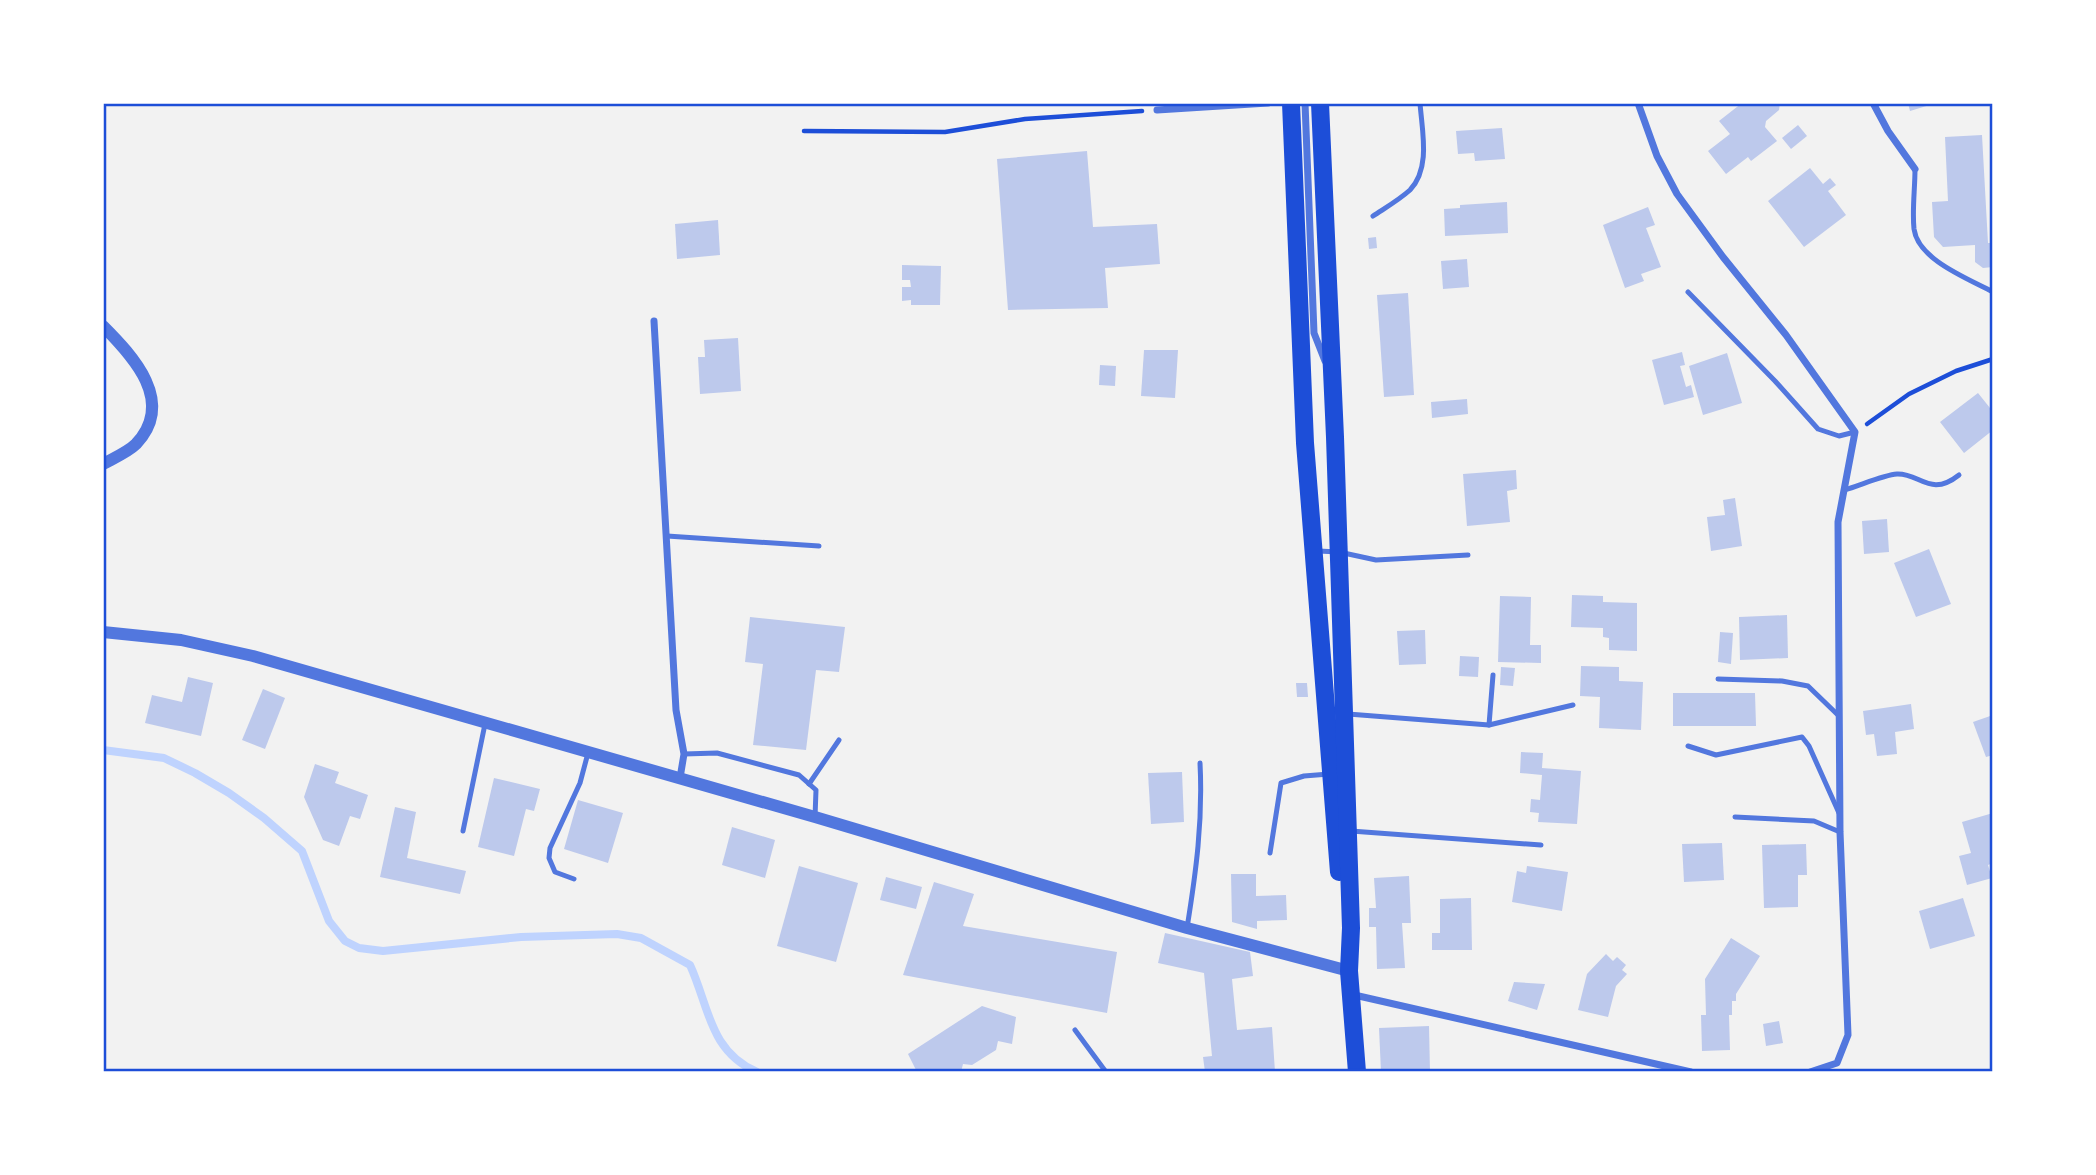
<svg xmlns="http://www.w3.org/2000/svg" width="2096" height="1175" font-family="'Times New Roman',serif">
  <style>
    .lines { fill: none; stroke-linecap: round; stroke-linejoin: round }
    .stream { stroke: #bfd3fe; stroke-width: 8 }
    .building { fill: #bdc9ec }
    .path { stroke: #1d4ed8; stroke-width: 4.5 }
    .service { stroke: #5277de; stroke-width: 5 }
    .minor { stroke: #5277de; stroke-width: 7 }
    .tertiary { stroke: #5277de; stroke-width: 12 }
    .primary { stroke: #1d4ed8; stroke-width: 18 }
    .neatline { fill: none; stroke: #1d4ed8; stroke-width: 2.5 }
  </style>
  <rect width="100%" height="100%" fill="#f2f2f2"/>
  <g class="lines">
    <path class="stream" d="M103,750L164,758L195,773L229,793L264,818L302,851L329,921L345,941L359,948L383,951L521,937L617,934L641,938L690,965C709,1006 709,1051 757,1072"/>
  </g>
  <g class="building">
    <path d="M1742,103H1780L1779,110L1766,121L1765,127L1777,141L1751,161L1748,157L1726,174L1708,151L1730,134L1719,121Z"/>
    <path d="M1908,103H1933V104L1910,111Z"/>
    <path d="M1798,125L1807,136L1791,149L1782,138Z"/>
    <path d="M1502,128L1505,159L1475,161L1474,153L1458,154L1456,131Z"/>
    <path d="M1982,135L1988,243H1993V267L1983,268L1975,262V245L1943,247L1934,237L1932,202L1948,201L1945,137Z"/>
    <path d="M1087,151L1093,227L1157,224L1160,264L1105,268L1108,308L1008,310L997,159Z"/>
    <path d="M1810,168L1823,184L1830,178L1836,185L1828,191L1846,215L1804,247L1768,201Z"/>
    <path d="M1507,202L1508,233L1445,236L1444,209L1460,208V205Z"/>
    <path d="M1648,207L1655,225L1646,228L1661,267L1641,274L1644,281L1625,288L1603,225Z"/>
    <path d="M718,220L720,255L677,259L675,224Z"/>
    <path d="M1376,237L1377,248L1369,249L1368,238Z"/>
    <path d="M1467,259L1469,287L1443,289L1441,261Z"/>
    <path d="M902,265L941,266L940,305H911V300L902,301V287H911L910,280H902Z"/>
    <path d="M1408,293L1414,395L1384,397L1377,295Z"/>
    <path d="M738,338L741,391L700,394L698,357H705L704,340Z"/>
    <path d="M1144,350H1178L1175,398L1141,396Z"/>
    <path d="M1682,352L1685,365L1680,366L1686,387L1691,385L1694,397L1664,405L1652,360Z"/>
    <path d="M1727,353L1742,403L1703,415L1689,366Z"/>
    <path d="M1100,365L1116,366L1115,386L1099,385Z"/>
    <path d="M1978,393L1990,408L1993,406V430L1964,453L1940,422Z"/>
    <path d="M1467,399L1468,414L1432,418L1431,402Z"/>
    <path d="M1516,470L1517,489L1507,491L1510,522L1467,526L1463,474Z"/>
    <path d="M1735,498L1742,546L1711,551L1707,517L1725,515L1723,500Z"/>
    <path d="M1887,519L1889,552L1864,554L1862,521Z"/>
    <path d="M1929,549L1951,604L1916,617L1894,563Z"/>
    <path d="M1572,595L1603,596V602L1637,603V651L1609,650V638L1603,637V628L1571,627Z"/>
    <path d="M1500,596L1531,597L1530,645H1541V663L1498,662Z"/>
    <path d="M1787,615L1788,658L1740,660L1739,617Z"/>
    <path d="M750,617L845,627L839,672L816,670L806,750L753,745L763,664L745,662Z"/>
    <path d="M1425,630L1426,664L1399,665L1397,631Z"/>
    <path d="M1720,632L1733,633L1731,664L1718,662Z"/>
    <path d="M1460,656L1479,657L1478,677L1459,676Z"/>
    <path d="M1581,666L1619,667V681L1643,682L1641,730L1599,728L1600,697L1580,696Z"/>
    <path d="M1501,667L1515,668L1513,686L1500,685Z"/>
    <path d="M188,677L213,683L201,736L145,723L152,695L182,702Z"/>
    <path d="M1296,683H1307L1308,697H1297Z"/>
    <path d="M263,689L285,698L265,749L242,740Z"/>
    <path d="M1673,693H1755L1756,726H1673Z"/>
    <path d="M1911,704L1914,729L1895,732L1897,754L1877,756L1874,734L1866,735L1863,711Z"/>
    <path d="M1993,715V755L1986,757L1973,722Z"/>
    <path d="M1521,752L1543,753L1542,768L1581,771L1577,824L1538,822L1539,813L1530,812L1531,799L1540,800L1542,775L1520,773Z"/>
    <path d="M315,764L339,772L335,783L368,795L360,819L350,816L339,846L323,840L304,797Z"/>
    <path d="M1182,772L1184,822L1151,824L1148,773Z"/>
    <path d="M494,778L540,789L534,811L526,809L514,856L478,847Z"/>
    <path d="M578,800L623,813L608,863L564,849Z"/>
    <path d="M395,807L416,812L407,858L466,871L460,894L380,877Z"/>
    <path d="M1993,813V863L1988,865L1992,878L1967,885L1959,856L1971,853L1962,822Z"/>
    <path d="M732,827L775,840L765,878L722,865Z"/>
    <path d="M1722,843L1724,880L1684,882L1682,844Z"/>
    <path d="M1806,844L1807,875H1798V907L1764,908L1762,845Z"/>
    <path d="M799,866L858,883L836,962L777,946Z"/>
    <path d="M1527,866L1568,872L1562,911L1512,902L1517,871L1526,873Z"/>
    <path d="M1231,874H1256V896L1286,895L1287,920L1257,921V929L1232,922Z"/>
    <path d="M1409,876L1411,923H1402L1405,968L1377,969L1376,927H1369V908H1376L1374,878Z"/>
    <path d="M886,877L922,887L916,909L880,900Z"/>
    <path d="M934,882L974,894L963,926L1117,952L1107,1013L903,975Z"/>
    <path d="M1471,898L1472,950H1432V933H1440V899Z"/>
    <path d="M1963,898L1975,936L1930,949L1919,911Z"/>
    <path d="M1165,933L1250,952L1253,976L1232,979L1237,1030L1272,1027L1275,1072H1205L1203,1057L1212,1056L1204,973L1158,963Z"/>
    <path d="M1731,938L1760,956L1736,994V1001H1732V1015H1729L1730,1050L1702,1051L1701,1015H1706L1705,979Z"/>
    <path d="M1606,954L1613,961L1617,957L1626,965L1622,970L1627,974L1616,986L1608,1017L1578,1010L1587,974Z"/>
    <path d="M1514,982L1545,984L1537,1010L1508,1001Z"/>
    <path d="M982,1006L1016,1017L1012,1044L998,1041L996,1050L972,1065L963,1064L961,1072H917L908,1054Z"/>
    <path d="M1779,1021L1783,1043L1766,1046L1763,1024Z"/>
    <path d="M1429,1026L1430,1072H1381L1379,1028Z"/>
  </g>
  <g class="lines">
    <g class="path">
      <path d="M804,131L945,132L1025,119L1142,111"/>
      <path d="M1867,424L1909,394L1956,371L1993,359"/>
    </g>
    <g class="service">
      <path d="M1915,169C1915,189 1912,210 1914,229C1918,260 1969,279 1993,292"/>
      <path d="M1373,216C1385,208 1399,200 1410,190C1431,168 1422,131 1420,103"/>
      <path d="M1688,292L1775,381L1818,429L1839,436L1855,432"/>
      <path d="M1844,490C1859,486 1883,475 1897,474C1920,473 1930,498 1959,475"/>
      <path d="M667,536L819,546"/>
      <path d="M1318,551L1339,552L1376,560L1468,555"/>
      <path d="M1718,679L1782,681L1808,686L1839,716"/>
      <path d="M1348,714L1489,725L1573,705"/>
      <path d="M1489,725L1493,675"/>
      <path d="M1688,746L1716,755L1802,737L1809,746L1839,813"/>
      <path d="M684,754L717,753L799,775L816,790L815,817"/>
      <path d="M809,784L839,740"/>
      <path d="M1735,817L1814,821L1840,832"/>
      <path d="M463,831L485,724"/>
      <path d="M1351,831L1541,845"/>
      <path d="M1270,853L1281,783L1304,776L1329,774"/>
      <path d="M574,879L555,872L549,858L550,848L580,783L588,753"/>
      <path d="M1187,928C1196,872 1203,821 1200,763"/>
      <path d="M1075,1030L1106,1072"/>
    </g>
    <g class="minor">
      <path d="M1305,103L1314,333L1325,361"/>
      <path d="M1638,103L1657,156L1677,194L1723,257L1786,335L1855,432L1838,522L1840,832L1848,1035L1837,1063L1810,1072"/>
      <path d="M1873,103L1888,131L1915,169"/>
      <path d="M1157,110L1268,103"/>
      <path d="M654,321L676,710L684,754L680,778"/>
      <path d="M1350,994L1691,1072"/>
    </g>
    <g class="tertiary">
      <path d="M103,326C133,356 176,402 136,444C128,452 114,458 103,464"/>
      <path d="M103,632L181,640L253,656L815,817L1187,928L1349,971"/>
    </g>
    <g class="primary">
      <path d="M1291,103L1305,443L1339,872"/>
      <path d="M1320,103L1335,437L1351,928L1349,971L1357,1072"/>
    </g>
  </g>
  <rect width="2096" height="1175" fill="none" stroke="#ffffff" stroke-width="210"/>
  <rect x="105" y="105" width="1886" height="965" class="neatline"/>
</svg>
